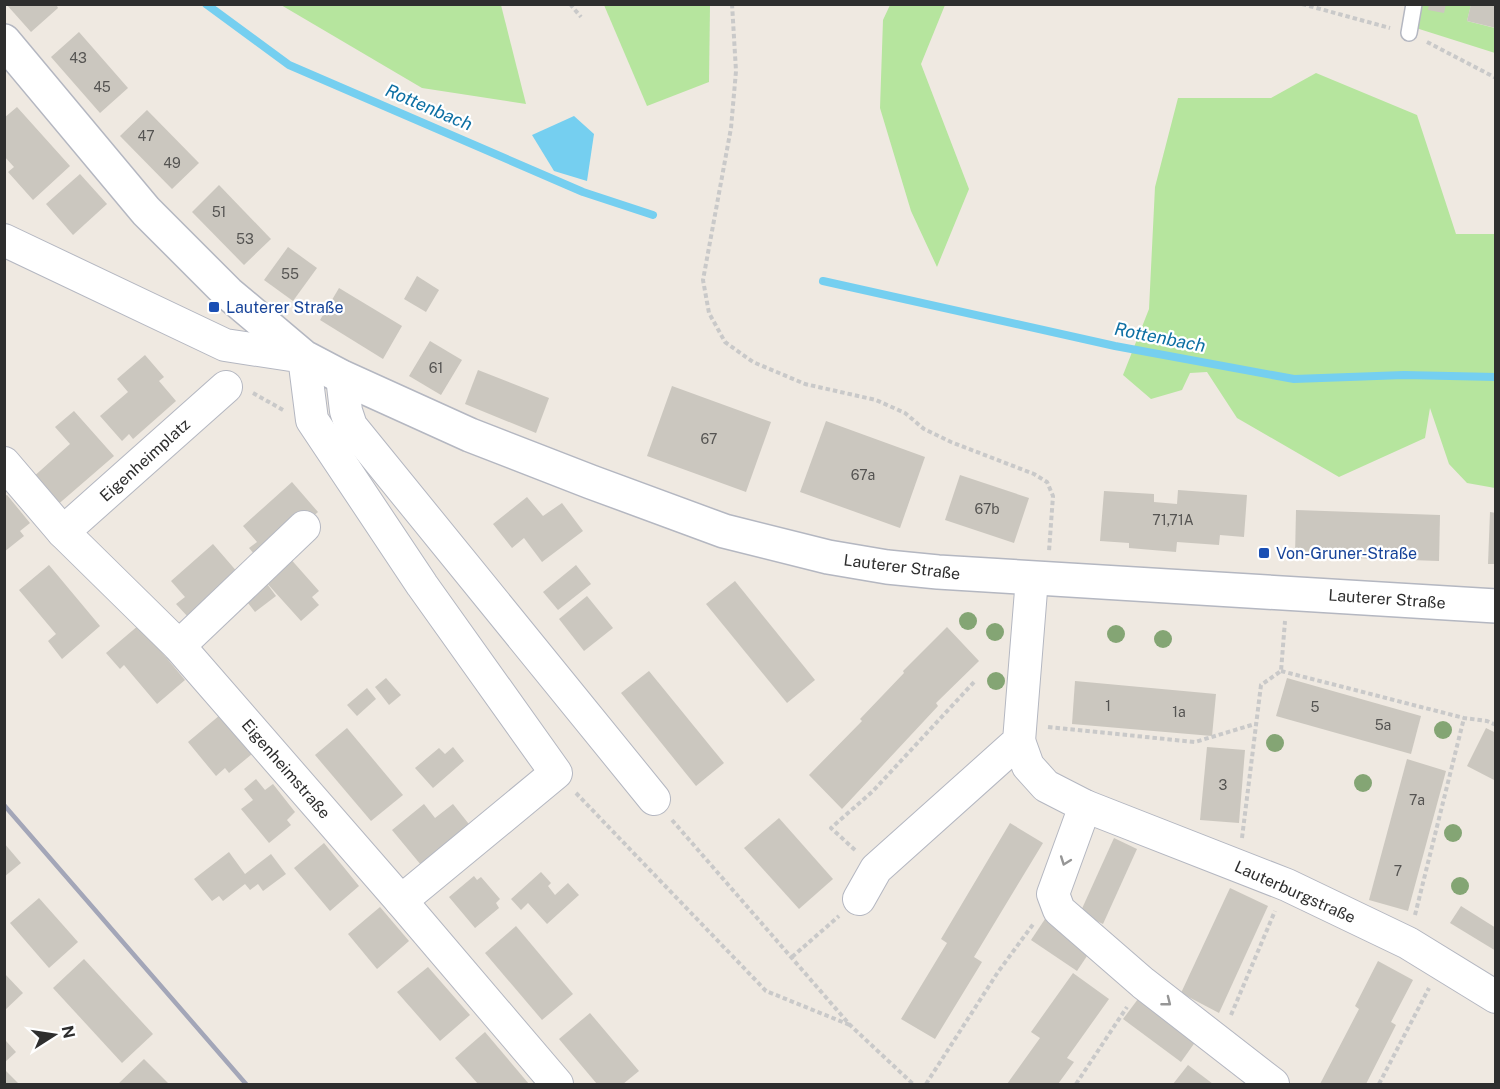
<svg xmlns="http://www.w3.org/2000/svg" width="1500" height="1089" font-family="'Public Sans',sans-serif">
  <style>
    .green { fill: #b6e59e }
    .water { fill: #75cff0 }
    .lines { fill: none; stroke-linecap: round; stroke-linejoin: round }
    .stream { stroke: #75cff0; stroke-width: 8 }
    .building { fill: #cbc7bf }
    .lane-casing { stroke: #b4b7c1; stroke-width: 18 }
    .street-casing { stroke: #b4b7c1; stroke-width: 34 }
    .secondary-casing { stroke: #b4b7c1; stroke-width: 36 }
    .path { stroke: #c9c9c9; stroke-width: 4; stroke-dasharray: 4.5 3; stroke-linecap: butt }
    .lane { stroke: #fff; stroke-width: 15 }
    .street { stroke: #fff; stroke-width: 32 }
    .secondary { stroke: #fff; stroke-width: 33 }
    .rail { stroke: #a3a6b8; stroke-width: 4.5 }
    .tree { fill: #84a574 }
    .oneway { stroke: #969696 }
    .transit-dot { fill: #1a4fb4; stroke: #fff; stroke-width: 2 }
    .labels { text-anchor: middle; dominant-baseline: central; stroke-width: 4.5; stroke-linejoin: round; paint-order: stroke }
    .number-label { font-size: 14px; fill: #555452 }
    .transit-label { font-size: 16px; fill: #164399; stroke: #fff; text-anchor: start }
    .street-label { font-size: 16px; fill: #2e2e2e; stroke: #fff }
    .water-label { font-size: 18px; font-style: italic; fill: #0d6fa3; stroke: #fff }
  </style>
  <rect width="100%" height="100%" fill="#efe9e1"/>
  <g class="green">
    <path d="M281,5H501L526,104L422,88Z"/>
    <path d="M604,5H710L709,82L647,106Z"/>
    <path d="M890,5H945L921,64L969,189L937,267L911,211L880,108L883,20Z"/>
    <path d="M1422,5H1471L1467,21L1495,28V53L1416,28Z"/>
    <path d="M1316,73L1417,115L1456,234H1495V488L1467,483L1449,464L1430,408L1425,438L1339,477L1237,418L1207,372L1190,373L1182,390L1151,399L1123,375L1149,309L1155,187L1178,98H1271Z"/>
  </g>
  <path class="water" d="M574,116L594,134L587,181L554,171L532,135Z"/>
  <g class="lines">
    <g class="stream">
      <path d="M206,4L289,65L583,192L653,215"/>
      <path d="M823,281L1115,346L1294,379L1404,375L1496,377"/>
    </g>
  </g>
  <g class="building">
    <path d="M6,4H56L58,8L31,32Z"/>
    <path d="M1429,4H1446L1444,13L1428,10Z"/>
    <path d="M1471,4H1496V28L1467,21Z"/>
    <path d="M79,32L128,88L100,113L51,57Z"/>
    <path d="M17,107L70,166L33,200L8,172L14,167L4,156V118Z"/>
    <path d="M147,110L199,163L172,189L120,136Z"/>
    <path d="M80,174L107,204L73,235L46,204Z"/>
    <path d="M219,185L271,239L244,265L192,212Z"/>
    <path d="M288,247L317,268L293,301L264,280Z"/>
    <path d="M417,276L439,290L426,312L404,299Z"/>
    <path d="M339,288L402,326L383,359L320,320Z"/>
    <path d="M430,341L462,360L441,395L409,376Z"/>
    <path d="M145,355L164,377L159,381L176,401L133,439L129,434L122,441L100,416L128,392L117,379Z"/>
    <path d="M478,370L549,398L536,433L465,404Z"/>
    <path d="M672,386L771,422L746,492L647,456Z"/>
    <path d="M74,411L114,456L55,507L31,479L70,444L55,427Z"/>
    <path d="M826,421L925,457L900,528L800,492Z"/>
    <path d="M960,475L1029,498L1014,543L945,520Z"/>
    <path d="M292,482L318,512L261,562L249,548L257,542L243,526Z"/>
    <path d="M1178,490L1247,495L1244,537L1220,535L1219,545L1177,542L1176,552L1129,548V543L1100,541L1104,491L1154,494V502L1177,504Z"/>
    <path d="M7,495L30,523L20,531L24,536L4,552V496Z"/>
    <path d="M527,497L543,516L562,503L583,531L542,562L524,538L512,548L493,524Z"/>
    <path d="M1296,510L1440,515L1439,561L1295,556Z"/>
    <path d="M1490,512L1496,513V564H1488Z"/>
    <path d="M213,544L239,574L189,618L176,604L185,597L171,581Z"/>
    <path d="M288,556L319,591L312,597L319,605L301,621L265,581L276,596L255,612L241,594Z"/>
    <path d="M49,565L100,626L62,659L48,641L56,634L19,590Z"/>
    <path d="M576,565L591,584L558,610L543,592Z"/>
    <path d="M735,581L815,680L787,703L706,604Z"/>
    <path d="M587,596L613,628L584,651L559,619Z"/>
    <path d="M139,625L185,680L157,704L124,665L120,669L106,653Z"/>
    <path d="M947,627L979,661L936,703L938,706L842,809L809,775L862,721L860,719L904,673L903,671Z"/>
    <path d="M649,671L724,763L696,786L621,693Z"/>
    <path d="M386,678L401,695L389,705L375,687Z"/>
    <path d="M1287,678L1421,716L1411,754L1276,716Z"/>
    <path d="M1075,681L1216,694L1212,736L1072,724Z"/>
    <path d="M367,688L376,699L357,716L347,705Z"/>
    <path d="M220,715L252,754L229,773L225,768L216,776L188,742Z"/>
    <path d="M347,728L403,795L371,821L315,755Z"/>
    <path d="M1486,728L1496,733V781L1467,766Z"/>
    <path d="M453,747L464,761L433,788L415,768L439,748L445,754Z"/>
    <path d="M1207,747L1245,750L1239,823L1200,820Z"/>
    <path d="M1407,759L1446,771L1408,911L1369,900Z"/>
    <path d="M256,779L265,790L273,784L295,812L287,820L291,825L269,843L241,809L253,800L244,789Z"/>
    <path d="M424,804L435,818L453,804L472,828L421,865L392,830Z"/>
    <path d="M779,818L833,879L799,909L744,848Z"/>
    <path d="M1010,823L1043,843L974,957L982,962L935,1039L901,1019L947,943L941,939Z"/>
    <path d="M1114,838L1137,849L1103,924L1080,913Z"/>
    <path d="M4,843L21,863L4,877Z"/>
    <path d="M324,843L359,886L330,911L294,868Z"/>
    <path d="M229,852L245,874L271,854L286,874L263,891L258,884L250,890L245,884L223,901L219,896L212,901L194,879Z"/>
    <path d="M541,872L551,883L548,886L555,895L568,883L579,895L547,924L528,903L521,910L511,899Z"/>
    <path d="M474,876L477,880L481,877L500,899L496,903L499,908L475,928L449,897Z"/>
    <path d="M1230,888L1268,906L1219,1013L1181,993Z"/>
    <path d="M39,898L78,942L49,968L10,923Z"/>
    <path d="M1461,906L1496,928V951L1450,923Z"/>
    <path d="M380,907L409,941L377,969L348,934Z"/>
    <path d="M1045,919L1091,950L1077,971L1031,940Z"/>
    <path d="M516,926L573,994L542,1020L485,953Z"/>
    <path d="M84,959L153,1034L122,1063L53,988Z"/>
    <path d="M1378,961L1413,980L1391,1022L1396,1025L1366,1084H1320L1359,1009L1355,1006Z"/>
    <path d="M428,967L470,1015L440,1041L397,992Z"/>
    <path d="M4,973L23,993L4,1011Z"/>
    <path d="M1073,973L1109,999L1067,1058L1074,1062L1058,1084H1007L1040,1038L1031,1032Z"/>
    <path d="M1138,999L1196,1041L1181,1062L1123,1019Z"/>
    <path d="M590,1013L639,1071L623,1084H597L559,1039Z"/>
    <path d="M485,1032L529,1084H478L455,1058Z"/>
    <path d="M6,1041L16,1052L4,1063V1043Z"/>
    <path d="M144,1059L169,1084H118Z"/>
    <path d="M1188,1065L1213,1084H1173Z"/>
    <path d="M4,1069L18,1083L17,1084H4Z"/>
  </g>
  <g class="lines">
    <g class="lane-casing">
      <path id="lane" d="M1409,33L1414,4"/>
    </g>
    <g class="street-casing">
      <g id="street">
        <path d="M4,240L225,345L304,357L312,420L422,585L556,773L401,901"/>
        <path d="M342,377L346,411L351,426L654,799"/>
        <path d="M4,463L63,532L179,646L401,901L557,1084"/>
        <path d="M63,532L226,387"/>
        <path d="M179,646L304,527"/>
        <path d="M1019,741L1028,766L1046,786L1085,806L1287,885L1408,943L1496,997"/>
        <path d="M1085,806L1053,894L1059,910L1143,983L1273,1084"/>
        <path d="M859,899L876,869L1019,741L1032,578"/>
      </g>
    </g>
    <g class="secondary-casing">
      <path id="secondary" d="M4,41L146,211L228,293L304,357L342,377L470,435L591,482L724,531L828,557L887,567L938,572L1496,606"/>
    </g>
    <g class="path">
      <path d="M570,4L581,17"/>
      <path d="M732,4L736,71L731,128L703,280L709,313L725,342L753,362L805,384L876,400L905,413L924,429L951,442L1034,474L1047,482L1053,496L1049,551"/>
      <path d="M1302,4L1390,28"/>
      <path d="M1427,42L1496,78"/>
      <path d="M253,393L283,410"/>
      <path d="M1281,671L1464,718L1487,721L1496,725"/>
      <path d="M1048,727L1195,742L1255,724"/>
      <path d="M576,793L766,991L850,1025"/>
      <path d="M672,820L850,1025L913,1084"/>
      <path d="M1242,838L1261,685L1281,671L1285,621"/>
      <path d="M855,850L831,828L873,791L976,680"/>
      <path d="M1415,915L1464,718"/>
      <path d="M792,957L839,916"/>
      <path d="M1231,1015L1275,911"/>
      <path d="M926,1084L998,972L1034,923"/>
      <path d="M1076,1084L1127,1007"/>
      <path d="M1379,1084L1429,988"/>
    </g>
    <use href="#lane" class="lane"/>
    <use href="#street" class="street"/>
    <use href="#secondary" class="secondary"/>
    <path class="rail" d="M4,805L246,1084"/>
  </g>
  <g class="tree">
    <circle cx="968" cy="621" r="9"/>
    <circle cx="995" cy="632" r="9"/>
    <circle cx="1116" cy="634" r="9"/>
    <circle cx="1163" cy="639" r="9"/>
    <circle cx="996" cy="681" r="9"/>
    <circle cx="1443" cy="730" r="9"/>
    <circle cx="1275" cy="743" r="9"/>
    <circle cx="1363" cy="783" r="9"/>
    <circle cx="1453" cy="833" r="9"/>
    <circle cx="1460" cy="886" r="9"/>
  </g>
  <defs><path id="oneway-chevron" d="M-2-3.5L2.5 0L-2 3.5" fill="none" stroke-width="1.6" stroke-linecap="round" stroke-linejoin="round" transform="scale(1.5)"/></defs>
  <g class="oneway">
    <use href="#oneway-chevron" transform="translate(1065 861) rotate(110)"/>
    <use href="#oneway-chevron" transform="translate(1167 1002) rotate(38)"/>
  </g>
  <g class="transit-dot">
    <rect x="208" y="301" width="12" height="12" rx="3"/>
    <rect x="1258" y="547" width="12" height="12" rx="3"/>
  </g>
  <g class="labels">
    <g class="number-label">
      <text x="78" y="58">43</text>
      <text x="102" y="87">45</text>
      <text x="146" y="136">47</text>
      <text x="172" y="163">49</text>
      <text x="219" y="212">51</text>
      <text x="245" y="239">53</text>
      <text x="290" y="274">55</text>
      <text x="436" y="368">61</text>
      <text x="709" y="439">67</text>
      <text x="863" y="475">67a</text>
      <text x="987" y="509">67b</text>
      <text x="1173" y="520">71,71A</text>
      <text x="1108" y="706">1</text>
      <text x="1315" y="707">5</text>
      <text x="1179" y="712">1a</text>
      <text x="1383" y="725">5a</text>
      <text x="1223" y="785">3</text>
      <text x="1417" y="800">7a</text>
      <text x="1398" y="871">7</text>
    </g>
    <g class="transit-label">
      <text x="226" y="307">Lauterer Straße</text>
      <text x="1276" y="553">Von-Gruner-Straße</text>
    </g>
    <g class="street-label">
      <text transform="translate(145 460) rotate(-42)">Eigenheimplatz</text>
      <text transform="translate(902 567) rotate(7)">Lauterer Straße</text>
      <text transform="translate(1387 599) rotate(4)">Lauterer Straße</text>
      <text transform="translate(286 769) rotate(49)">Eigenheimstraße</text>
      <text transform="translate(1295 892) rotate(24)">Lauterburgstraße</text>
    </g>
    <g class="water-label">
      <text transform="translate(429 107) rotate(23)">Rottenbach</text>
      <text transform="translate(1160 337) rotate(11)">Rottenbach</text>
    </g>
  </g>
  <rect width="1500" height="1089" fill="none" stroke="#2e2e2e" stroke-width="12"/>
  <g transform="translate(54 1035) rotate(78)" stroke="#ffffff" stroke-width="4.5" paint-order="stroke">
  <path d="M0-4.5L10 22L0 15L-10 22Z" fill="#2e2e2e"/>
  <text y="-9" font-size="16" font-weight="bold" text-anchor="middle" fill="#2e2e2e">N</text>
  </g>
</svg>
